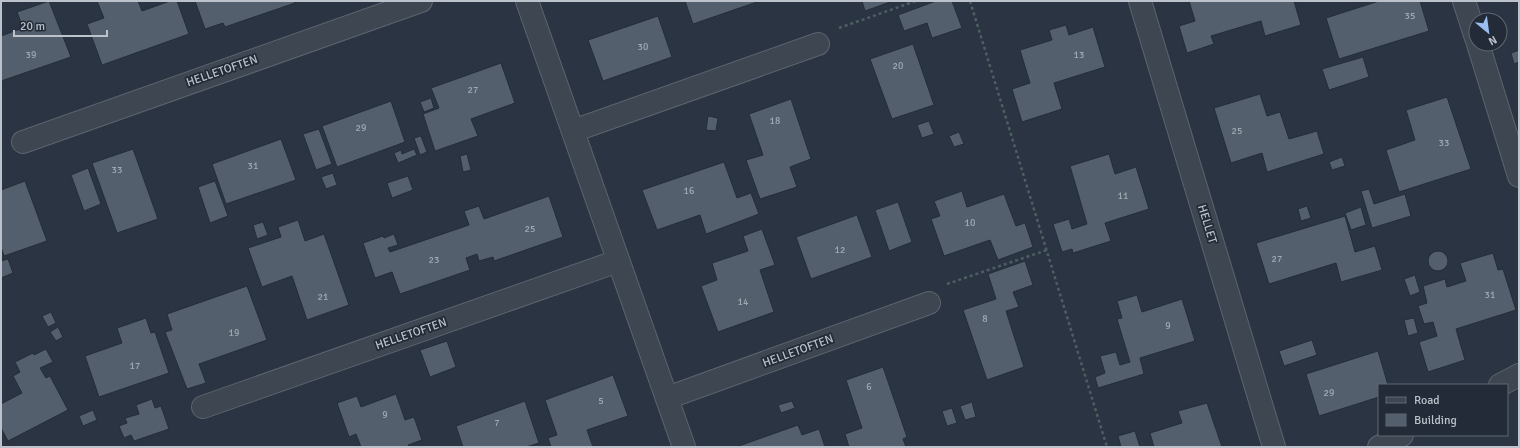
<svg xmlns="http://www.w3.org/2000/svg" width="1520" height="448" font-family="Signika,sans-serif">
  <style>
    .building { fill: #535f6c; stroke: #242d39 }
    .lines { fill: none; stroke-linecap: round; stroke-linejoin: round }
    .minor-casing { stroke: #5c646f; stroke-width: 24 }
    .path { stroke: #4c5f61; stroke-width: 2.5; stroke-dasharray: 3 3; stroke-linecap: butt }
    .minor { stroke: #3e4651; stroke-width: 22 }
    .labels { text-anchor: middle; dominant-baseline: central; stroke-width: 3.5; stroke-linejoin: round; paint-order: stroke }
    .number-label { font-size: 10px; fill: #a1a9b3 }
    .street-label { font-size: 12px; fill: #bbc2cb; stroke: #222b37 }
  </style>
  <rect width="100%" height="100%" fill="#2a3442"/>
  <g class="building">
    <path d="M49,1L71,57L1,81V36L23,28L17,12Z"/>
    <path d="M97,1H138L142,11L170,1H177L189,34L102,65L87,24L104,18Z"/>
    <path d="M195,1H294L295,3L225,27L223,23L205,29Z"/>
    <path d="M685,1H757V2L693,24Z"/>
    <path d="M862,1H893L865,11Z"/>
    <path d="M936,1H952L962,28L932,38L927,23L904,31L898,15Z"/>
    <path d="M1189,1H1294L1301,25L1265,36L1261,21L1211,36L1214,44L1187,53L1179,26L1195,21Z"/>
    <path d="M1379,1H1420L1429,31L1339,59L1326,18Z"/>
    <path d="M658,16L672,57L603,81L588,40Z"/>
    <path d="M1066,25L1069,35L1093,27L1105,67L1054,83L1062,109L1022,122L1012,89L1030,83L1020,50L1052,40L1049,30Z"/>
    <path d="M913,44L934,105L892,119L870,59Z"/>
    <path d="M1519,50V62L1514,64L1511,53Z"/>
    <path d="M1363,57L1369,77L1329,90L1322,69Z"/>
    <path d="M501,63L515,103L471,119L478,136L435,151L423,114L439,108L431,88Z"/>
    <path d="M1260,94L1267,116L1280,112L1289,139L1317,131L1324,154L1267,172L1262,153L1231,163L1214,108Z"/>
    <path d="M1447,97L1471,169L1399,192L1386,150L1415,140L1406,110Z"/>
    <path d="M431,98L434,108L424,112L420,102Z"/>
    <path d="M791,99L811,159L790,167L797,187L760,199L746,160L763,155L749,114Z"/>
    <path d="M391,101L405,142L337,167L322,126Z"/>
    <path d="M708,116L718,118L716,131L706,130Z"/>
    <path d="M929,121L934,134L922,138L917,125Z"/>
    <path d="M319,129L332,164L316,170L303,134Z"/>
    <path d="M959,132L964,144L954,147L949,136Z"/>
    <path d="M421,136L427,152L420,155L414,138Z"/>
    <path d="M281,139L296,180L226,204L212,164Z"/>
    <path d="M133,149L158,219L117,233L92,163Z"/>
    <path d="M414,149L417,155L398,163L394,153L401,150L402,154Z"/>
    <path d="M467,154L471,170L463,172L460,156Z"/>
    <path d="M1109,154L1115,174L1136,167L1149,209L1105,223L1111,241L1073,253L1072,249L1062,252L1053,224L1069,219L1072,229L1087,224L1070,166Z"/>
    <path d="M1342,157L1345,166L1332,170L1329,162Z"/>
    <path d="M724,162L737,198L751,193L759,214L706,234L700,215L657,230L642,190Z"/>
    <path d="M88,168L101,204L84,211L71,175Z"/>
    <path d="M333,173L337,185L326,189L321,177Z"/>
    <path d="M408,176L413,190L392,198L387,183Z"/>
    <path d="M25,181L47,241L4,256L1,247V190Z"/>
    <path d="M215,181L228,216L210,223L198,187Z"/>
    <path d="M1369,189L1374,204L1405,194L1411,216L1372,228L1361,191Z"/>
    <path d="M962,191L967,207L1004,194L1016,226L1025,223L1033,247L998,260L990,240L944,256L931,219L940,216L934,201Z"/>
    <path d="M549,196L563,237L494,261L493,257L479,261L477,254L466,258L470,270L400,294L392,272L375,278L363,243L383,236L384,238L394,234L398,245L388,248L390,252L469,225L464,211L479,206L484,219Z"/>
    <path d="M898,202L912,242L889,251L875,210Z"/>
    <path d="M1307,206L1311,218L1301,221L1298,209Z"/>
    <path d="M1361,207L1366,225L1351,230L1345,213Z"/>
    <path d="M857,215L872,257L811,279L796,237Z"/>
    <path d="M1345,216L1355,252L1375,246L1382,270L1341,282L1336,263L1269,284L1256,243Z"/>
    <path d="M298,220L305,241L324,234L349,305L307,320L292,276L262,287L248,248L281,237L278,227Z"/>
    <path d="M263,222L268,235L257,239L253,225Z"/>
    <path d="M762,229L775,265L760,270L774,312L718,332L701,286L717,280L712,263L748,251L743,236Z"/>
    <circle cx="1438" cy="261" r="10"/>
    <path d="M1493,253L1498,270L1503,269L1516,310L1456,329L1465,360L1428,372L1419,342L1437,336L1433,322L1424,324L1418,306L1427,303L1423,286L1445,279L1447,287L1466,281L1460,263Z"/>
    <path d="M8,259L13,273L1,278V261Z"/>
    <path d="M1025,261L1033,285L1013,292L1019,307L1006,311L1024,367L987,380L963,310L996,299L988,274Z"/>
    <path d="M1415,275L1420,292L1410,296L1404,279Z"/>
    <path d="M247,286L267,340L199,364L206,383L187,389L165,332L172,330L167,314Z"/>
    <path d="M1137,295L1142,312L1182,299L1195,341L1140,358L1144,374L1098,388L1095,377L1105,373L1100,356L1116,352L1120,365L1130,362L1117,319L1122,318L1117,301Z"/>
    <path d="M51,312L56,323L48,327L42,316Z"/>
    <path d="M146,318L151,333L155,332L169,373L99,397L85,356L122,343L117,328Z"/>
    <path d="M1414,318L1418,333L1408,336L1404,320Z"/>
    <path d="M58,327L63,337L56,341L50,332Z"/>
    <path d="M1312,340L1317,355L1284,366L1279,351Z"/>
    <path d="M447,341L456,367L430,377L420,350Z"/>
    <path d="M46,349L53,362L40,368L46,378L50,376L68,410L8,441L1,428V404L22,393L13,376L20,372L15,362L33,353L34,355Z"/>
    <path d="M1378,351L1388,385H1379V397L1319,416L1306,374Z"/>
    <path d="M883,367L907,437L903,439L906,447H849L845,434L862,428L846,380Z"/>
    <path d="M613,375L628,416L587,430L593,447H551L548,438L557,435L545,400Z"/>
    <path d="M396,394L405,420L414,417L422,440L408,445L409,447H361L356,434L349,437L337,403L357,396L361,407Z"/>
    <path d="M152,399L155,408L161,406L169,429L134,441L131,435L124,438L119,426L127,423L125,418L139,414L136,405Z"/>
    <path d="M525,401L539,443L526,447H463L456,426Z"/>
    <path d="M792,401L795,408L781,413L778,405Z"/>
    <path d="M972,402L976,417L965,420L960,406Z"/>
    <path d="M1207,403L1222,447H1154L1150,433L1182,423L1178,411Z"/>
    <path d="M952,408L957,423L947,426L942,411Z"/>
    <path d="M93,410L97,420L83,426L79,416Z"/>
    <path d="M798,425L802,435L819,429L825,447H736Z"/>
    <path d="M1135,431L1140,447H1121L1118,436Z"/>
  </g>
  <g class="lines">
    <g class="minor-casing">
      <g id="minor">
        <path d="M527,1L684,447"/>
        <path d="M1140,1L1274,447"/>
        <path d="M1464,1L1476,38"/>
        <path d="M1478,44L1519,176"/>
        <path d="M573,131L818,44"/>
        <path d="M23,142L421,1"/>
        <path d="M1500,385L1519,375"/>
        <path d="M667,398L929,303"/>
        <path d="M203,407L618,261"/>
        <path d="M1379,447L1402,435"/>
      </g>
    </g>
    <g class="path">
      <path d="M970,1L1107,447"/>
      <path d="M839,28L916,1"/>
      <path d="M947,284L1047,250"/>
    </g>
    <use href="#minor" class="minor"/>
  </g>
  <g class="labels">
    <g class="number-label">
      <text x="1410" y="16">35</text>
      <text x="643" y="47">30</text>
      <text x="31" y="55">39</text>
      <text x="1079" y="55">13</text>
      <text x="898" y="66">20</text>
      <text x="473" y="90">27</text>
      <text x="775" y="121">18</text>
      <text x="361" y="128">29</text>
      <text x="1237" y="131">25</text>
      <text x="1444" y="143">33</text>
      <text x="253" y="166">31</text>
      <text x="117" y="170">33</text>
      <text x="689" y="191">16</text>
      <text x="1123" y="196">11</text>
      <text x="970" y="223">10</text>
      <text x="530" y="229">25</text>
      <text x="840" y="250">12</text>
      <text x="1277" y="259">27</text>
      <text x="434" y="260">23</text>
      <text x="1490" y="295">31</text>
      <text x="323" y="297">21</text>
      <text x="743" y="302">14</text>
      <text x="985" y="319">8</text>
      <text x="1168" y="326">9</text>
      <text x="234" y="333">19</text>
      <text x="135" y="366">17</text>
      <text x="869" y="387">6</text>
      <text x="1329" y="393">29</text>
      <text x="601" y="401">5</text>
      <text x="385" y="415">9</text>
      <text x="497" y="423">7</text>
    </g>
    <g class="street-label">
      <text transform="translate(222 71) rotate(-19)">HELLETOFTEN</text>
      <text transform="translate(1207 224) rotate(73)">HELLET</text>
      <text transform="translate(411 334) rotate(-19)">HELLETOFTEN</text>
      <text transform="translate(798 351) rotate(-20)">HELLETOFTEN</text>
    </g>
  </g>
  <rect width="1520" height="448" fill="none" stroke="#bbc2cb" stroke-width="4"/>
  <rect x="1378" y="384" width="130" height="52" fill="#222b37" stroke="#5f6772"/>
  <rect x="1386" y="397" width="20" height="6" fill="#3e4651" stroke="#5f6772"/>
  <text x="1414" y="404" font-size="12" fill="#bbc2cb">Road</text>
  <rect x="1386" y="414" width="20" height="12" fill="#535f6c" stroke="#5f6772"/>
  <text x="1414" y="424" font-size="12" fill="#bbc2cb">Building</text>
  <g transform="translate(1488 32) rotate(151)"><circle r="19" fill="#222b37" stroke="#5f6772"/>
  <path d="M0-3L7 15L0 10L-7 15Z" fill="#9bbef1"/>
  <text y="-6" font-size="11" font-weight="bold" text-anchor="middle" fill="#bbc2cb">N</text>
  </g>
  <path d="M14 30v6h93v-6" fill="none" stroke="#bbc2cb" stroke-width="2"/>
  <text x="20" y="30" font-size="12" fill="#bbc2cb" stroke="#222b37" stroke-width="3" paint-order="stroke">20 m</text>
</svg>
